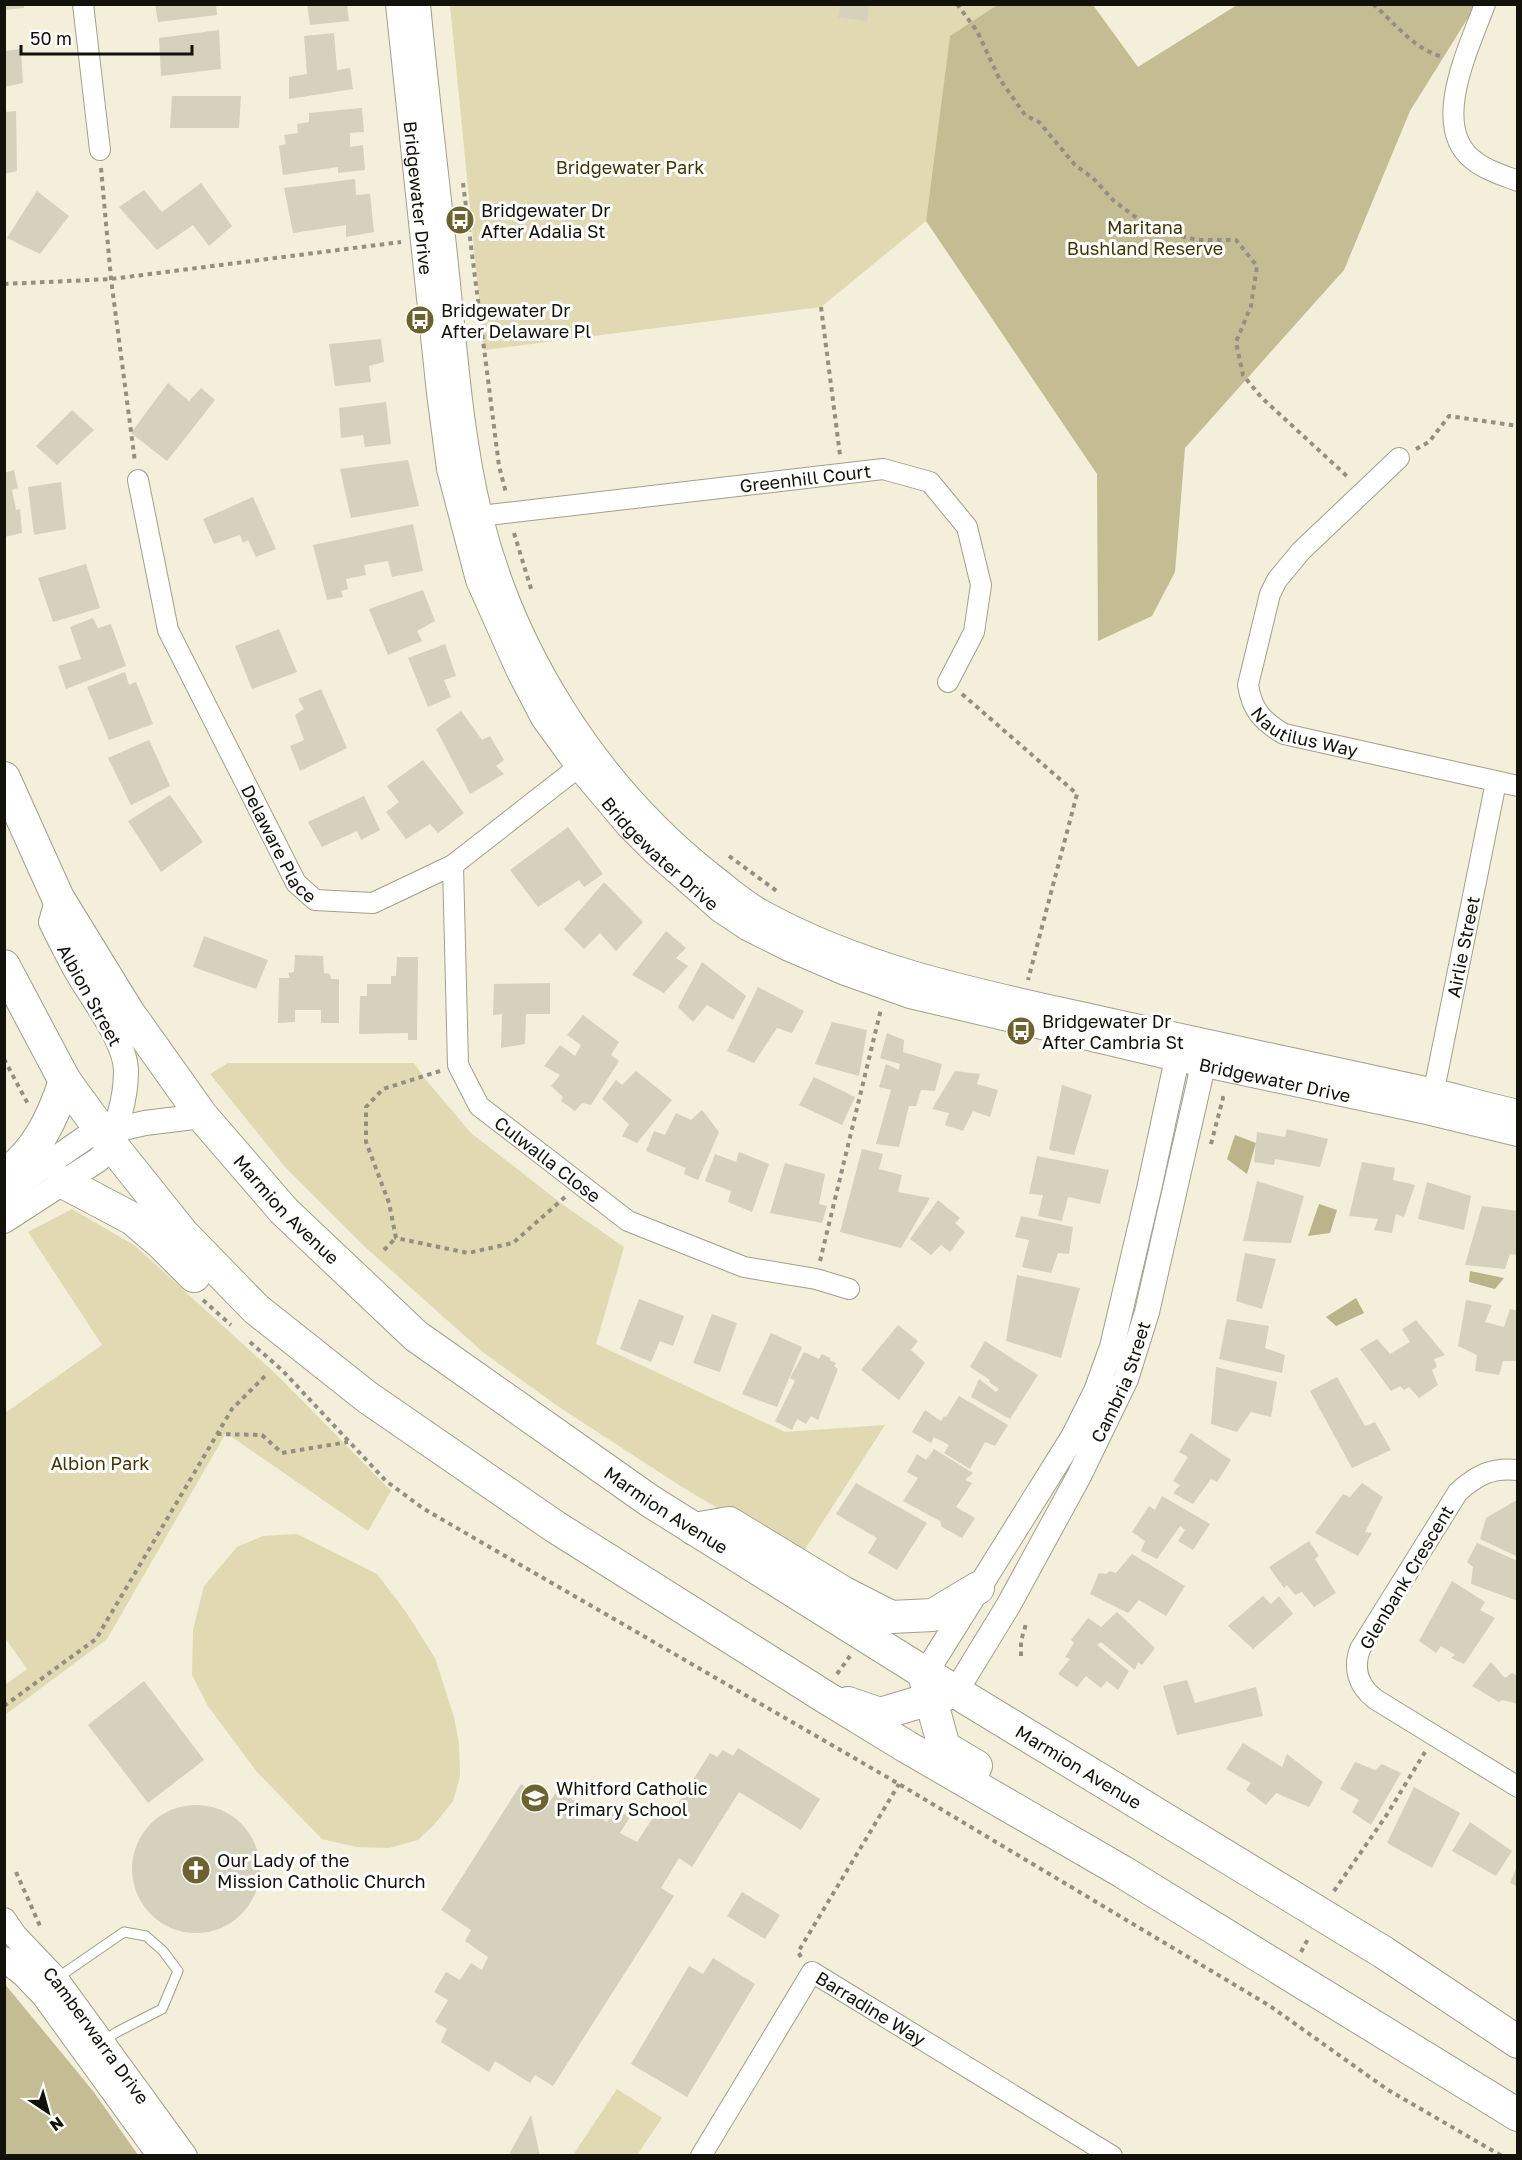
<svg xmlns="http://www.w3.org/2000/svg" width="1522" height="2160" font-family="'Golos Text',sans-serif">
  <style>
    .green { fill: #e0d9b1 }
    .forest { fill: #c4bc93 }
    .water { fill: #bbb38a }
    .building { fill: #d5d1bc }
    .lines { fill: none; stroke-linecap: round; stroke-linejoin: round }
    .service-casing { stroke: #a29f8b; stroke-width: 11 }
    .minor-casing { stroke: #a29f8b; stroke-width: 22 }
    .tertiary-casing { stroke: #a29f8b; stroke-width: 26 }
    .trunk-casing { stroke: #a29f8b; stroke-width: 34 }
    .path { stroke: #939081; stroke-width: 4; stroke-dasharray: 4.5 4.5; stroke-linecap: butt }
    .service { stroke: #fff; stroke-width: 9 }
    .minor { stroke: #fff; stroke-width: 20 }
    .tertiary { stroke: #fff; stroke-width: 24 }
    .trunk { stroke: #fff; stroke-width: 32 }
    .labels { text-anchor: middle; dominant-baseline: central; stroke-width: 6; stroke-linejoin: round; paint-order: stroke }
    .park-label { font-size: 18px; fill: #403601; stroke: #fff }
    .street-label { font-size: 18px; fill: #12110a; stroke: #fff }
    .poi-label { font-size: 18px; fill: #12110a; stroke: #fff; text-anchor: start }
  </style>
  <rect width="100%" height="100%" fill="#f3efda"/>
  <g class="green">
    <path d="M450,5H997L950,36L926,221L821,307L484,350Z"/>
    <path d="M228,1063H414L426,1080L471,1133L562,1204L624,1247L596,1344L785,1432L885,1425L800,1557L682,1487L559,1407L484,1353L364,1246L285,1167L210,1074Z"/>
    <path d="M72,1209L134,1245L277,1375L391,1491L368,1531L226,1433L107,1639L5,1715V1685L27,1669L5,1638V1413L102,1345L28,1232Z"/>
    <path d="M297,1534L377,1574L406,1612L435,1658L454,1717L459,1744L460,1777L453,1801L434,1825L418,1840L389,1848L356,1847L322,1839L257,1772L208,1706L192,1675L193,1630L204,1586L237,1547L263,1536Z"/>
    <path d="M617,2089L662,2118L637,2155H573Z"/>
  </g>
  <g class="forest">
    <path d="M997,5H1093L1138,67L1237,5H1476L1410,111L1344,270L1185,448L1175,572L1152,616L1098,641L1097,474L926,221L950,36Z"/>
    <path d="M4,1983L93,2091L138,2155H5Z"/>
  </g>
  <g class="water">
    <path d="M1235,1135L1256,1143L1247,1174L1227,1159Z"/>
    <path d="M1319,1204L1337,1210L1330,1233L1308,1236Z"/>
    <path d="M1470,1271L1504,1278L1495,1289L1469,1282Z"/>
    <path d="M1356,1298L1364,1313L1336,1326L1326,1317Z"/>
  </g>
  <g class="building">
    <path d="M4,4H24V8L4,10Z"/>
    <path d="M155,4H216L217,15L158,22Z"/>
    <path d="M307,4H347L349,21L310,25Z"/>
    <path d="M840,4H869L867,21L838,17Z"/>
    <path d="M219,30L221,69L161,76L159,38Z"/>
    <path d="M334,33L337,70L350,68L353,89L289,99V77L307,74L304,36Z"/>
    <path d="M21,49L23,83L4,87V51Z"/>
    <path d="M172,96H241L239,128H170Z"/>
    <path d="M362,108L364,132L350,133V147L363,145L365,170L338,173V167L283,175L279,146L286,144L284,135L298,133L297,124L309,122V113Z"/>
    <path d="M16,111L17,171L4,174V112Z"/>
    <path d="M355,179L356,195L370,194L374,232L346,237V225L293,233L284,188Z"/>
    <path d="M201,183L232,226L209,246L193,225L157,250L119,207L144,190L162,212Z"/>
    <path d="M37,191L69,216L40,254L7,238Z"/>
    <path d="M381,339L384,362L369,366L371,382L335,386L329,344Z"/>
    <path d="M168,383L189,401L201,388L215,400L167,461L131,433Z"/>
    <path d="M386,402L391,444L365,447L363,435L341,438L339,408Z"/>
    <path d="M72,410L94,430L57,465L36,446Z"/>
    <path d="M408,460L419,506L351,518L340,469Z"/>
    <path d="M14,470L18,488L12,490L16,510L20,509L22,533L4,537V473Z"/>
    <path d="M61,482L66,529L34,535L28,487Z"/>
    <path d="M253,497L276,549L256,557L248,540L243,543L240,535L214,544L203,519Z"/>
    <path d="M413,524L423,571L392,577L388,561L364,565L366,575L346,579L348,589L341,591L343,597L327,600L313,545Z"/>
    <path d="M86,564L100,608L53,622L38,578Z"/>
    <path d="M423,590L435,621L417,631L422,641L388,655L369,609Z"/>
    <path d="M93,618L98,628L111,624L126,666L66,689L58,666L81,659L70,627Z"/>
    <path d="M279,629L297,672L252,689L235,646Z"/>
    <path d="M445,644L456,676L444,680L451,697L428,707L408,658Z"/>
    <path d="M125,672L129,685L136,682L153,724L109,740L87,687Z"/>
    <path d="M321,689L347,748L300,771L290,746L304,740L295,715L304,709L298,699Z"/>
    <path d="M461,711L482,740L490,736L504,760L496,766L504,774L470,794L436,729Z"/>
    <path d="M149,740L170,786L131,805L108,758Z"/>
    <path d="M423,760L464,813L438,833L430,824L406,839L386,812L399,802L387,786Z"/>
    <path d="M170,795L203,842L161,872L128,821Z"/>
    <path d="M364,796L380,830L361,840L357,831L322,847L308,822Z"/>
    <path d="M568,827L603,874L584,887L579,880L538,907L510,870Z"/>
    <path d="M604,882L643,922L616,951L600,933L584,949L564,929Z"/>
    <path d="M666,931L686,948L676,958L688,966L664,993L632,975Z"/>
    <path d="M204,936L268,960L256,989L193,967Z"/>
    <path d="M295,955L323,956L324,973L330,974L331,979H339V1023H321V1010H295V1022L278,1023L279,978H290L288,973L294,972Z"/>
    <path d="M397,957H418L417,1040H408V1033L359,1034L360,996H367V984H391V976H396Z"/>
    <path d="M702,962L746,996L733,1020L707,1005L693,1022L678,1007Z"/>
    <path d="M550,983V1014H526L525,1044L501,1048L502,1014L493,1015L494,984Z"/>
    <path d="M758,987L804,1011L792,1033L777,1028L754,1063L727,1051Z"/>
    <path d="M583,1015L619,1042L611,1055L619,1061L591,1105L582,1103L575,1111L561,1101L563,1097L551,1086L560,1075L544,1066L560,1045L575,1056L581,1045L567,1035Z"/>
    <path d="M832,1022L867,1030L859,1076L815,1064Z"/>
    <path d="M887,1033L904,1040L903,1052L942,1064L935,1091L921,1090L916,1106H909L899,1147L876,1144L891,1090L879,1087L886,1064L899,1070L900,1064L880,1058Z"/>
    <path d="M636,1071L672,1100L637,1143L622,1136L629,1124L602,1099L616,1080L622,1085Z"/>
    <path d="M955,1071L980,1074L977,1084L998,1090L990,1117L973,1111L963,1131L945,1125L949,1113L932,1109Z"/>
    <path d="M814,1077L855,1097L842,1125L799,1105Z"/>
    <path d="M1062,1085L1092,1095L1074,1155L1049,1150Z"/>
    <path d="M702,1110L719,1132L698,1180L684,1174L686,1168L646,1151L654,1131L665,1135L676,1113L691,1120Z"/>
    <path d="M1287,1129L1328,1139L1320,1167L1275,1159L1274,1165L1254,1162L1257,1132L1285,1137Z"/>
    <path d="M862,1149L883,1154L879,1169L902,1175L898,1192L930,1198L901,1248L840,1232Z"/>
    <path d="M739,1152L769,1164L752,1212L728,1202L731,1191L705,1181L715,1154L736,1162Z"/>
    <path d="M1037,1156L1109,1170L1100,1204L1068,1197L1062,1221L1038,1216L1043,1195L1029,1194Z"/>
    <path d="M1362,1162L1395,1168L1393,1180L1415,1185L1404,1217L1396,1214L1392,1233L1374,1230L1378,1219L1349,1216Z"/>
    <path d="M785,1163L825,1174L819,1204L827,1206L822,1223L770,1213Z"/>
    <path d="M1257,1181L1304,1196L1291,1243L1243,1241Z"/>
    <path d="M1427,1182L1471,1196L1464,1230L1418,1219Z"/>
    <path d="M938,1200L960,1218L955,1223L965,1232L950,1252L941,1245L931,1255L910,1239Z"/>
    <path d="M1482,1206L1518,1211V1255L1510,1254L1505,1269L1465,1265Z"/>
    <path d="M1021,1216L1073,1227L1069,1254L1058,1253L1051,1273L1022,1267L1029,1240L1015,1237Z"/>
    <path d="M1245,1253L1276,1259L1262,1309L1236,1301Z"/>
    <path d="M1017,1275L1080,1288L1061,1358L1006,1341Z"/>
    <path d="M639,1299L684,1316L673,1346L660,1341L651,1362L620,1349Z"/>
    <path d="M1466,1300L1492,1305L1485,1322L1504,1327L1510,1309L1518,1311V1361H1503L1499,1375L1475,1371L1477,1355L1458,1346Z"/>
    <path d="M712,1314L737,1323L720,1372L693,1363Z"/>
    <path d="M1227,1319L1269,1326L1265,1348L1285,1355L1282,1373L1219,1359Z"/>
    <path d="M1416,1320L1445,1355L1434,1359L1437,1367L1432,1370L1438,1385L1419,1398L1409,1387L1404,1390L1400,1386L1391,1391L1360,1349L1377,1339L1390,1354L1410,1342L1402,1329Z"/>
    <path d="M898,1325L918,1341L911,1350L925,1363L899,1400L861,1370Z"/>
    <path d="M771,1333L802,1347L777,1407L742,1394Z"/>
    <path d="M985,1341L1038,1375L1010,1419L971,1397L979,1379L996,1392L999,1389L989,1382L990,1380L970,1367Z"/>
    <path d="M804,1352L819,1359L822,1354L830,1358V1360L836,1363L834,1366L838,1369L818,1420L811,1416L806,1424L797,1419L792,1430L775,1421L795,1381L790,1378Z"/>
    <path d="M1216,1367L1277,1382L1271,1417L1251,1412L1237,1432L1211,1424Z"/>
    <path d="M1337,1377L1365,1426L1375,1422L1391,1450L1352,1468L1310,1391Z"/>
    <path d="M959,1396L1008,1425L995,1446L985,1442L970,1469L944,1453L949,1445L934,1437L931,1443L912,1432L925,1410L941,1421L944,1416L946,1417Z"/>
    <path d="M1191,1433L1231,1460L1217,1482L1211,1479L1193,1504L1173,1493L1180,1485L1173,1481L1188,1457L1179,1452Z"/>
    <path d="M934,1449L973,1473L965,1480L972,1483L956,1507L975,1518L962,1538L942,1527L940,1521L903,1501L918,1478L907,1472L917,1454L926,1460Z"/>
    <path d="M856,1483L927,1523L897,1570L868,1553L877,1538L836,1514Z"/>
    <path d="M1362,1483L1383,1497L1365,1532L1372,1533L1358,1556L1315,1533L1343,1494L1350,1497Z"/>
    <path d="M1162,1496L1210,1524L1193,1550L1178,1541L1185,1530L1180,1526L1157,1559L1141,1551L1145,1541L1132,1532L1149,1506L1155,1510Z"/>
    <path d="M1515,1501L1518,1502V1557L1480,1539L1486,1518Z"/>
    <path d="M1309,1541L1319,1556L1315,1559L1336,1593L1314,1607L1302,1592L1295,1595L1287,1585L1284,1588L1269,1567Z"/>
    <path d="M1477,1543L1518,1561V1601L1471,1584L1473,1567L1467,1562Z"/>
    <path d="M1132,1554L1185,1586L1166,1616L1139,1600L1128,1613L1090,1594L1099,1573L1106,1574L1110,1571L1116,1573Z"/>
    <path d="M1452,1581L1485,1602L1480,1610L1495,1618L1464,1664L1451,1658L1455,1655L1441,1646L1436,1653L1419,1641Z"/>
    <path d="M1263,1596L1271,1604L1279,1596L1293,1614L1253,1649L1228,1626Z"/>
    <path d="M1117,1612L1155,1648L1142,1665L1138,1662L1135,1670L1101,1642L1097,1645L1129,1671L1118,1690L1107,1681L1101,1688L1086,1676L1077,1687L1058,1674L1070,1659L1065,1657L1074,1643L1071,1640L1088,1618L1101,1627Z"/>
    <path d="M1491,1662L1505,1678L1512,1673L1518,1676V1704L1503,1700L1499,1702L1472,1686Z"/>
    <path d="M1187,1680L1195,1703L1256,1687L1263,1716L1177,1735L1163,1686Z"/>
    <path d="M144,1681L204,1760L148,1803L88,1725Z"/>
    <path d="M1243,1743L1282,1767L1287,1754L1323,1782L1309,1807L1276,1793L1266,1805L1246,1790L1251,1783L1226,1769Z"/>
    <path d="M738,1748L820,1799L801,1830L739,1792L692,1867L679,1858L661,1888L674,1896L553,2086L535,2075L530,2083L495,2061L489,2072L441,2042L447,2029L435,2022L448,2000L434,1992L446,1972L460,1980L471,1963L482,1970L488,1957L465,1941L471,1930L441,1910L521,1784L550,1801L558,1790L607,1822L615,1809L630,1817L620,1833L637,1842L660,1807L672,1813L710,1753L717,1757L723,1750L733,1756Z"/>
    <path d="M1355,1762L1375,1770L1382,1764L1401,1773L1371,1825L1352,1812L1359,1800L1340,1789Z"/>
    <path d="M1414,1787L1460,1813L1432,1868L1387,1843Z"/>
    <circle cx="196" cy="1869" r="64"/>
    <path d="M1470,1822L1512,1851L1496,1876L1452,1851Z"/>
    <path d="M1518,1864V1887L1510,1883Z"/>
    <path d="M742,1892L780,1915L765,1939L727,1916Z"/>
    <path d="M713,1958L755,1984L687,2097L631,2064L689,1966L703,1974Z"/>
    <path d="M531,2115L540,2156H508Z"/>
  </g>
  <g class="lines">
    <g class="service-casing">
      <path id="service" d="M57,1978L124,1932L146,1936L163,1951L178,1971L162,2009L117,2032L102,2042"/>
    </g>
    <g class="minor-casing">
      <g id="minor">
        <path d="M83,4L100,150"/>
        <path d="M1485,4C1470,46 1430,124 1472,159C1485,170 1502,175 1518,181"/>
        <path id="s1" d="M1399,458L1301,551L1277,580L1270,594L1248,685C1252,710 1262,721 1284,734L1518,786"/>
        <path id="s2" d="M138,480L168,630L296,883L315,900L373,903L453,865L590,758"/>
        <path id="s3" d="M466,520L480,516L883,469L930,482L967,527L981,585L974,632L948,682"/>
        <path id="s4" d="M453,865L458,1065L479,1106L628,1221L744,1267L816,1279L849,1289"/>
        <path id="s5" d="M1429,1105L1437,1075L1496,782"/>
        <path d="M1518,1470C1492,1467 1477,1475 1458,1492L1360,1649C1353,1668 1358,1686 1375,1699L1518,1787"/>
        <path id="s6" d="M701,2156L812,1972L1112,2156"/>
      </g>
    </g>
    <g class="tertiary-casing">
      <g id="tertiary">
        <path id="s7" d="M398,4L439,393L449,469L478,580L519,672L543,718L580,769L628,826L654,852L720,910L747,928L789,949L845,973L910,996L1177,1059L1427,1112L1518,1134"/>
        <path d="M418,4C426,91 437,178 446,265C455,348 460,433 480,515C514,654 598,785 710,874C726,886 742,901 760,911C870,972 992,994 1112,1021C1218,1045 1324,1066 1430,1090C1459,1097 1488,1105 1518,1112"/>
        <path d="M4,1194L88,1136L145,1123L202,1116"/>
        <path d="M4,1221L98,1160L104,1154C117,1125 126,1102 126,1070C125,1039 89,995 74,967C66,952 58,937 51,922L58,898"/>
        <path d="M925,1678L930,1666L1073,1437L1096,1391L1112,1347L1149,1189L1180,1045"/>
        <path id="s8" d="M956,1691L1008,1606L1079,1476L1126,1379L1147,1312L1207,1048"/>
        <path id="s9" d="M4,1920L15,1936L56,1979L185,2156"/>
        <path d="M4,1959L24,1975L44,1996L160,2156"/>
      </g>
    </g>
    <g class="trunk-casing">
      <g id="trunk">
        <path id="s10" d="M4,778L58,898L128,1012L202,1116L284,1211L416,1336L650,1501L915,1667L1383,1952L1518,2042"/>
        <path d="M4,966L65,1081L111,1144L183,1234L256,1309L367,1397L554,1526L822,1695L907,1747L1123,1872L1518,2115"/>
        <path d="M4,1175C37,1153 53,1117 65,1081"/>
        <path d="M63,1182L133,1219L161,1243L194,1276"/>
        <path d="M694,1529L729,1523L844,1593L891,1617L933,1615L978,1588"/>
        <path d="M925,1678L944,1747L976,1766"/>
        <path d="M848,1703L880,1714L950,1693"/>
      </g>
    </g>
    <g class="path">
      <path d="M957,4L977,31L999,78L1025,115L1039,122L1075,165L1093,178L1114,201L1146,225L1177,235L1197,240H1236L1257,266L1251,306L1236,342L1243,375L1261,397L1350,479"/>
      <path d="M1373,4C1394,22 1415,51 1444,57"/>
      <path d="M101,168L111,279L135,462"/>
      <path d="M463,183L499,466L506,493"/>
      <path d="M4,284L111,279L401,242"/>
      <path d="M821,307L840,455"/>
      <path d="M1416,449L1429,442L1449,416L1518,426"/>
      <path d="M514,533L532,592"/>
      <path d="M962,694L1077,794L1028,980"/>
      <path d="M729,856L778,892"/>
      <path d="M4,1059L28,1104"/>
      <path d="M440,1071L383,1089L366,1107V1142L389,1203L396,1238L468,1253L513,1243L565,1197"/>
      <path d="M1211,1144L1223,1098L1218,1097"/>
      <path d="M384,1250L396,1238"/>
      <path d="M820,1261L881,1009"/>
      <path d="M203,1300L231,1325"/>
      <path d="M250,1342L282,1370L386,1481L424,1509L899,1784L1270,2006L1388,2090L1502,2156"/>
      <path d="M217,1434L262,1435L282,1453L348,1442"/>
      <path d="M1021,1656V1641L1026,1624"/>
      <path d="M837,1674L850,1656"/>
      <path d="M4,1706L96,1639L232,1409L266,1375"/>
      <path d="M16,1872L40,1926"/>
      <path d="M1334,1891L1386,1816L1425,1752"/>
      <path d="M1301,1952L1309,1937"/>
      <path d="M801,1957L798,1952L899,1784"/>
    </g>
    <use href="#service" class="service"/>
    <use href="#minor" class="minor"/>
    <use href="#tertiary" class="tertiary"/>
    <use href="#trunk" class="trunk"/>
  </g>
  <defs>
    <g id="bus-disc" transform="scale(1.5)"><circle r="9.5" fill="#6d6330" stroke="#fff"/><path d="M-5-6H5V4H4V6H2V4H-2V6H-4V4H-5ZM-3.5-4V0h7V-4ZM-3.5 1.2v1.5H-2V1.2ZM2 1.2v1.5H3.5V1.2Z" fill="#fff"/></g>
    <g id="school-disc" transform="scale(1.5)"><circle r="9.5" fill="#6d6330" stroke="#fff"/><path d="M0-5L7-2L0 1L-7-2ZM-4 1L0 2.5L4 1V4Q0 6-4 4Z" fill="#fff"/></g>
    <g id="church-disc" transform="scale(1.5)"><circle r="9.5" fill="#6d6330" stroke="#fff"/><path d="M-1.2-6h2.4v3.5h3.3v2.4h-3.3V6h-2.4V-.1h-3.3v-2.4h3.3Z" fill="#fff"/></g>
  </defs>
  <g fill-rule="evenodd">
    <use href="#bus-disc" x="460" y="220"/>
    <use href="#bus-disc" x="420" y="320"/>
    <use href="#bus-disc" x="1021" y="1031"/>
    <use href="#school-disc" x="535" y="1798"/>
    <use href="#church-disc" x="196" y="1870"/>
  </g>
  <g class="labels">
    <g class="park-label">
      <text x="630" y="167">Bridgewater Park</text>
      <text x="1145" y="227">Maritana<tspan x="1145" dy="21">Bushland Reserve</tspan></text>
      <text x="100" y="1463">Albion Park</text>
    </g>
    <g class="street-label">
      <text stroke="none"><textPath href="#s7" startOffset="195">Bridgewater Drive</textPath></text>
      <text stroke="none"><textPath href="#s3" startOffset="342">Greenhill Court</textPath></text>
      <text stroke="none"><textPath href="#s1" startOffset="364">Nautilus Way</textPath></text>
      <text stroke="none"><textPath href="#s2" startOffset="394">Delaware Place</textPath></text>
      <text stroke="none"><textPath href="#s7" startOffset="915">Bridgewater Drive</textPath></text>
      <text stroke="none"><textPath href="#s5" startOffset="162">Airlie Street</textPath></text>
      <text transform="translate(90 995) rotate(61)">Albion Street</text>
      <text stroke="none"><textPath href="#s7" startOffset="1581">Bridgewater Drive</textPath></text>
      <text stroke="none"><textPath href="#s4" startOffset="333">Culwalla Close</textPath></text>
      <text stroke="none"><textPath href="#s10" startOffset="519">Marmion Avenue</textPath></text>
      <text stroke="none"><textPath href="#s8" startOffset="351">Cambria Street</textPath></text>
      <text stroke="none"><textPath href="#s10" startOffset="1005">Marmion Avenue</textPath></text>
      <text transform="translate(1406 1577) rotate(-59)">Glenbank Crescent</text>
      <text stroke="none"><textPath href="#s10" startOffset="1491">Marmion Avenue</textPath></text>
      <text stroke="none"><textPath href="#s6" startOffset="284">Barradine Way</textPath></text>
      <text stroke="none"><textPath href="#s9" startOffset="148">Camberwarra Drive</textPath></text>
    </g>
    <g class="poi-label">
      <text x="481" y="210">Bridgewater Dr<tspan x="481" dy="21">After Adalia St</tspan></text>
      <text x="441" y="310">Bridgewater Dr<tspan x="441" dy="21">After Delaware Pl</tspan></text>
      <text x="1042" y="1021">Bridgewater Dr<tspan x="1042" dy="21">After Cambria St</tspan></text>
      <text x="556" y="1788">Whitford Catholic<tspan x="556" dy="21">Primary School</tspan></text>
      <text x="217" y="1860">Our Lady of the<tspan x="217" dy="21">Mission Catholic Church</tspan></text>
    </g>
  </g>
  <rect width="1522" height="2160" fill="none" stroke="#12110a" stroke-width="12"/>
  <g transform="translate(48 2112) rotate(144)" stroke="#ffffff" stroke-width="4.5" paint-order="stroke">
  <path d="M0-4.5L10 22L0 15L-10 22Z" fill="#12110a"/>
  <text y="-9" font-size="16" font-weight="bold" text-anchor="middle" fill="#12110a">N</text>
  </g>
  <path d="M21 45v9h171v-9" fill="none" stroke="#12110a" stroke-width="3"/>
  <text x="30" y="45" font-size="18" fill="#12110a" stroke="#ffffff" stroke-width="4.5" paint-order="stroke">50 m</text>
</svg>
